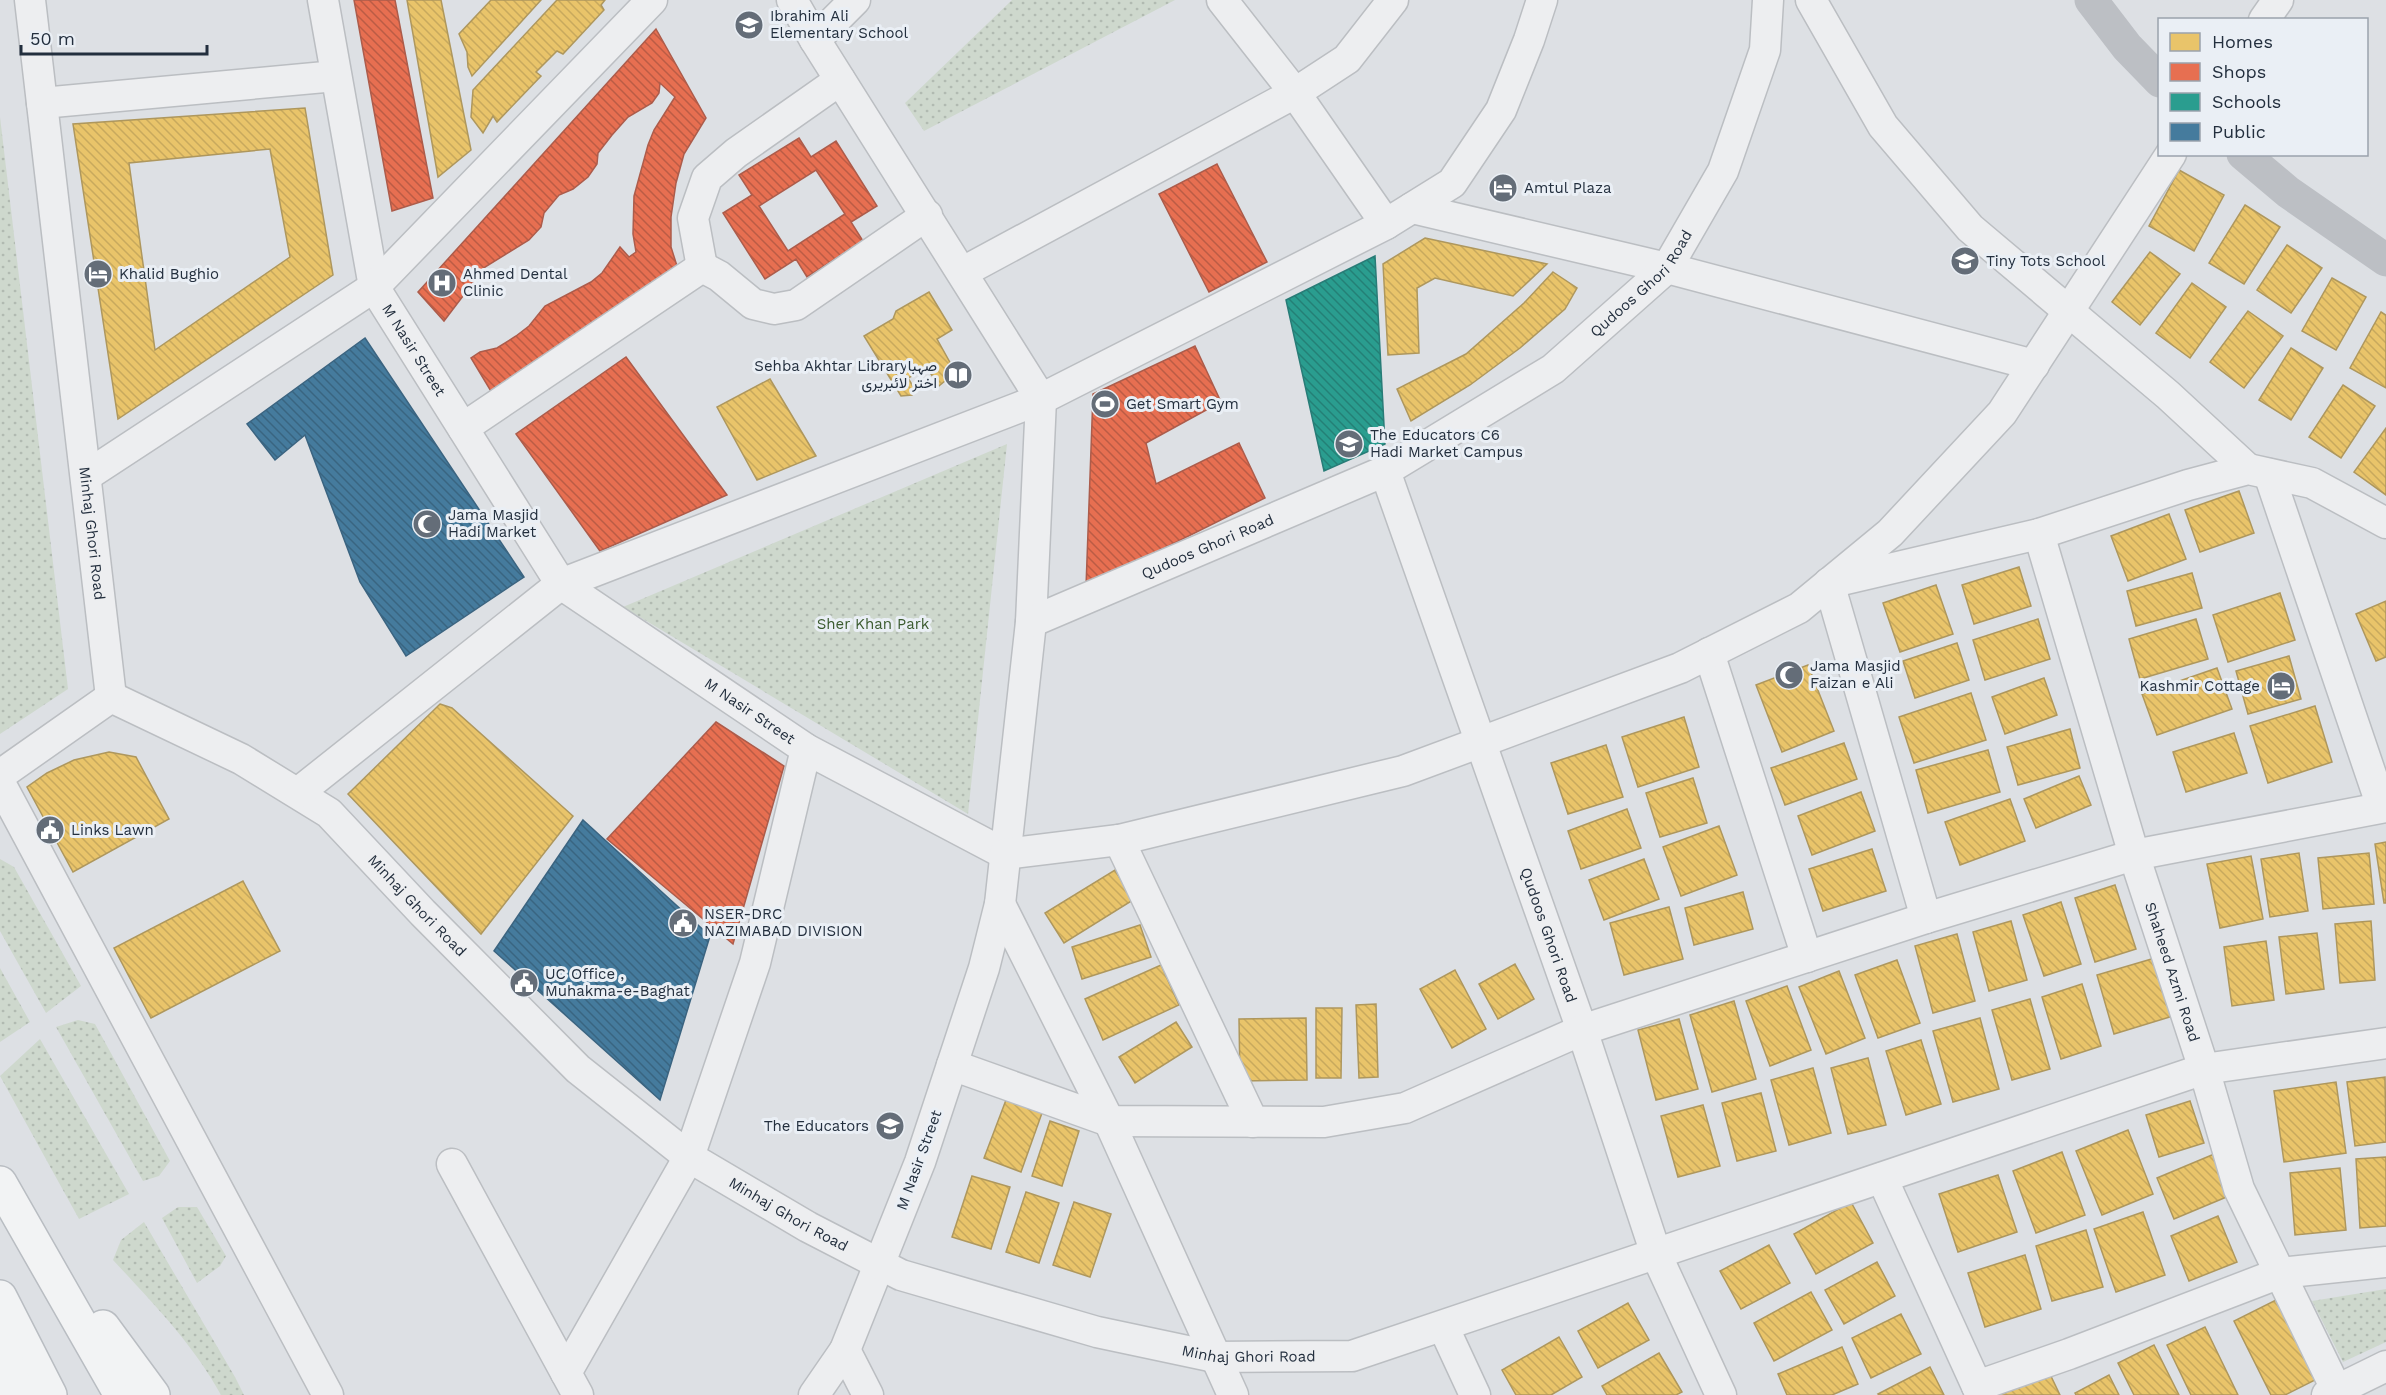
<svg xmlns="http://www.w3.org/2000/svg" width="2386" height="1395" font-family="'Work Sans',Vazirmatn,sans-serif">
  <style>
    .grass { fill: url(#grass-dots) }
    .homes { fill: url(#homes-back-hatch); stroke: #ae975d; stroke-width: 1.5; fill-rule: evenodd }
    .shops { fill: url(#shops-back-hatch); stroke: #ac5c4b; stroke-width: 1.5; fill-rule: evenodd }
    .schools { fill: url(#schools-back-hatch); stroke: #287c77; stroke-width: 1.5 }
    .public { fill: url(#public-back-hatch); stroke: #3b6480; stroke-width: 1.5 }
    .lines { fill: none; stroke-linecap: round; stroke-linejoin: round }
    .street-casing { stroke: #bbbec2; stroke-width: 33 }
    .primary-casing { stroke: #b9bdc2; stroke-width: 36 }
    .street { stroke: #edeef0; stroke-width: 30 }
    .secondary { stroke: #bcbfc4; stroke-width: 33 }
    .primary { stroke: #f2f3f4; stroke-width: 33 }
    .labels { text-anchor: middle; dominant-baseline: central; stroke-width: 6; stroke-linejoin: round; paint-order: stroke }
    .poi-label { font-size: 15px; fill: #232f3e; stroke: #eaeff5; text-anchor: start }
    .street-label { font-size: 15px; fill: #232f3e; stroke: #eaeff5 }
    .park-label { font-size: 15px; fill: #3b5b2f; stroke: #eaeff5 }
  </style>
  <defs>
    <pattern id="grass-dots" width="8" height="8" patternUnits="userSpaceOnUse" patternTransform="scale(1.5)"><rect width="8" height="8" fill="#ced8cd"/><path d="M2 2h.1M6 6h.1" fill="none" stroke="#b1bab1" stroke-width="1.8" stroke-linecap="round"/></pattern>
    <pattern id="homes-back-hatch" width="6" height="6" patternUnits="userSpaceOnUse" patternTransform="scale(1.5)"><rect width="6" height="6" fill="#e9c46a"/><path d="M-1 5l2 2M0 0l6 6M5-1l2 2" fill="none" stroke="#c8a95d"/></pattern>
    <pattern id="shops-back-hatch" width="6" height="6" patternUnits="userSpaceOnUse" patternTransform="scale(1.5)"><rect width="6" height="6" fill="#e76f51"/><path d="M-1 5l2 2M0 0l6 6M5-1l2 2" fill="none" stroke="#bb5c45"/></pattern>
    <pattern id="schools-back-hatch" width="6" height="6" patternUnits="userSpaceOnUse" patternTransform="scale(1.5)"><rect width="6" height="6" fill="#2a9d8f"/><path d="M-1 5l2 2M0 0l6 6M5-1l2 2" fill="none" stroke="#248076"/></pattern>
    <pattern id="public-back-hatch" width="6" height="6" patternUnits="userSpaceOnUse" patternTransform="scale(1.5)"><rect width="6" height="6" fill="#457b9d"/><path d="M-1 5l2 2M0 0l6 6M5-1l2 2" fill="none" stroke="#396581"/></pattern>
  </defs>
  <rect width="100%" height="100%" fill="#dde0e4"/>
  <g class="grass">
    <path d="M1012,0H1175L924,131L905,103Z"/>
    <path d="M0,117L68,689L0,734Z"/>
    <path d="M1007,444L968,814L623,607Z"/>
    <path d="M0,859L14,867L81,986L46,1013L0,931Z"/>
    <path d="M0,968L30,1022L0,1042Z"/>
    <path d="M78,1020L95,1024L170,1161L159,1176L143,1181L56,1027Z"/>
    <path d="M40,1039L129,1194L79,1219L0,1076Z"/>
    <path d="M178,1207H197L226,1256L220,1266L197,1283L162,1218Z"/>
    <path d="M144,1222L235,1377L244,1395H221C194,1345 152,1302 113,1260L121,1240Z"/>
    <path d="M2386,1289V1342L2343,1362L2312,1301Z"/>
  </g>
  <g class="homes">
    <path d="M407,0H441L471,150L438,177Z"/>
    <path d="M491,0H541L472,76L468,67L467,52L459,34Z"/>
    <path d="M557,0H605L601,5L604,10L563,54L557,51L536,72L541,76L497,122L493,116L483,133L471,117L473,90Z"/>
    <path d="M305,108L333,275L118,419L73,124ZM270,149L290,257L155,350L129,163Z"/>
    <path d="M2179,170L2224,195L2194,251L2149,226Z"/>
    <path d="M2245,205L2280,227L2244,284L2209,263Z"/>
    <path d="M1425,238L1547,264L1513,296L1435,278L1417,288L1419,353L1388,355L1383,264Z"/>
    <path d="M2287,245L2322,268L2291,313L2257,290Z"/>
    <path d="M2150,252L2180,274L2140,325L2112,302Z"/>
    <path d="M1553,272L1577,288L1565,309L1520,348L1470,385L1411,421L1397,389L1466,354L1524,303Z"/>
    <path d="M2332,278L2366,297L2336,350L2302,331Z"/>
    <path d="M2192,283L2226,307L2190,358L2156,333Z"/>
    <path d="M929,292L952,330L937,339L952,366L946,380L939,386L927,368L908,378L914,388L912,395L901,396L864,336L893,319L896,311Z"/>
    <path d="M2248,311L2283,336L2244,388L2210,362Z"/>
    <path d="M2381,312L2386,315V388L2350,368Z"/>
    <path d="M2291,348L2323,368L2291,420L2259,400Z"/>
    <path d="M770,379L816,456L757,480L717,407Z"/>
    <path d="M2343,385L2375,406L2341,458L2309,437Z"/>
    <path d="M2386,428V495L2354,472Z"/>
    <path d="M2239,491L2254,533L2200,552L2185,510Z"/>
    <path d="M2169,514L2186,559L2128,581L2111,536Z"/>
    <path d="M2019,567L2031,606L1974,624L1962,585Z"/>
    <path d="M2192,573L2202,608L2136,626L2127,591Z"/>
    <path d="M1936,585L1953,634L1900,652L1883,603Z"/>
    <path d="M2280,593L2295,640L2228,662L2213,615Z"/>
    <path d="M2386,601V657L2376,661L2356,614Z"/>
    <path d="M2038,619L2050,659L1985,680L1973,640Z"/>
    <path d="M2196,619L2208,659L2140,679L2129,639Z"/>
    <path d="M1957,643L1969,680L1915,698L1903,661Z"/>
    <path d="M2289,656L2301,699L2248,714L2236,671Z"/>
    <path d="M1808,665L1834,731L1782,752L1756,685Z"/>
    <path d="M2217,668L2232,709L2157,735L2142,694Z"/>
    <path d="M2044,678L2057,715L2005,734L1992,697Z"/>
    <path d="M1971,693L1986,740L1914,763L1899,717Z"/>
    <path d="M440,704L452,708L573,816L481,934L348,794Z"/>
    <path d="M2315,706L2332,762L2268,783L2250,726Z"/>
    <path d="M1684,717L1699,767L1638,787L1622,737Z"/>
    <path d="M2070,729L2080,768L2018,785L2007,747Z"/>
    <path d="M2234,733L2247,773L2186,792L2173,752Z"/>
    <path d="M1844,743L1857,779L1785,805L1771,768Z"/>
    <path d="M1606,745L1623,797L1568,814L1551,763Z"/>
    <path d="M1988,750L2000,792L1928,813L1916,770Z"/>
    <path d="M109,752L136,757L169,819L73,872L27,787L47,773L74,760Z"/>
    <path d="M2079,776L2091,805L2036,828L2024,799Z"/>
    <path d="M1693,778L1707,823L1660,837L1646,793Z"/>
    <path d="M1861,792L1875,831L1812,855L1798,816Z"/>
    <path d="M2010,799L2025,841L1960,865L1945,822Z"/>
    <path d="M1627,809L1641,848L1581,869L1568,831Z"/>
    <path d="M1719,826L1737,875L1681,896L1663,847Z"/>
    <path d="M2386,842V903H2384L2375,844Z"/>
    <path d="M1872,849L1886,891L1823,911L1809,869Z"/>
    <path d="M2299,853L2308,911L2270,917L2261,859Z"/>
    <path d="M2369,853L2374,904L2323,909L2318,858Z"/>
    <path d="M2251,856L2263,919L2220,928L2207,864Z"/>
    <path d="M1644,859L1659,899L1604,920L1589,880Z"/>
    <path d="M1115,870L1133,900L1064,943L1045,913Z"/>
    <path d="M243,881L280,951L151,1018L114,948Z"/>
    <path d="M2115,885L2136,949L2095,962L2075,898Z"/>
    <path d="M1743,892L1753,929L1694,945L1685,908Z"/>
    <path d="M2061,902L2081,964L2044,976L2023,915Z"/>
    <path d="M1669,907L1683,959L1624,975L1610,923Z"/>
    <path d="M2011,921L2027,980L1989,991L1973,932Z"/>
    <path d="M2371,921L2375,980L2340,983L2335,924Z"/>
    <path d="M1140,925L1151,957L1082,979L1072,947Z"/>
    <path d="M2317,933L2324,989L2286,994L2279,937Z"/>
    <path d="M1957,934L1975,1001L1933,1013L1915,946Z"/>
    <path d="M2266,941L2274,1000L2232,1006L2224,947Z"/>
    <path d="M2155,958L2173,1016L2114,1034L2097,975Z"/>
    <path d="M1897,960L1920,1023L1878,1038L1855,975Z"/>
    <path d="M1515,964L1534,999L1498,1019L1479,984Z"/>
    <path d="M1161,965L1179,1005L1103,1040L1085,999Z"/>
    <path d="M1455,970L1486,1029L1452,1048L1420,989Z"/>
    <path d="M1839,971L1865,1038L1826,1054L1799,987Z"/>
    <path d="M2082,984L2101,1046L2061,1059L2042,997Z"/>
    <path d="M1787,986L1811,1050L1770,1066L1746,1001Z"/>
    <path d="M2030,999L2050,1069L2012,1080L1992,1010Z"/>
    <path d="M1734,1001L1756,1079L1712,1092L1690,1015Z"/>
    <path d="M1376,1004L1378,1077L1359,1078L1356,1005Z"/>
    <path d="M1316,1008H1342L1341,1078H1316Z"/>
    <path d="M1306,1018L1307,1080L1240,1081L1239,1019Z"/>
    <path d="M1980,1018L1999,1089L1953,1102L1933,1031Z"/>
    <path d="M1679,1019L1698,1089L1656,1100L1638,1030Z"/>
    <path d="M1176,1022L1192,1047L1135,1083L1119,1057Z"/>
    <path d="M1921,1040L1941,1104L1906,1115L1886,1051Z"/>
    <path d="M1868,1058L1886,1125L1848,1134L1831,1068Z"/>
    <path d="M1813,1068L1831,1133L1789,1145L1771,1080Z"/>
    <path d="M2385,1077L2386,1142L2355,1146L2347,1082Z"/>
    <path d="M2336,1082L2346,1153L2284,1162L2274,1091Z"/>
    <path d="M1761,1093L1776,1151L1737,1161L1722,1103Z"/>
    <path d="M1006,1100L1042,1113L1021,1172L984,1158Z"/>
    <path d="M2190,1101L2204,1143L2159,1157L2146,1115Z"/>
    <path d="M1703,1105L1720,1166L1678,1177L1661,1116Z"/>
    <path d="M1050,1121L1079,1131L1062,1186L1032,1176Z"/>
    <path d="M2128,1130L2153,1194L2102,1215L2076,1151Z"/>
    <path d="M2062,1152L2085,1215L2036,1233L2013,1171Z"/>
    <path d="M2219,1152L2236,1193L2174,1219L2157,1178Z"/>
    <path d="M2386,1157V1226L2360,1228L2356,1159Z"/>
    <path d="M2340,1168L2346,1230L2295,1235L2290,1173Z"/>
    <path d="M1998,1175L2017,1232L1958,1252L1939,1194Z"/>
    <path d="M972,1176L1010,1187L991,1249L952,1237Z"/>
    <path d="M1026,1192L1059,1203L1039,1263L1006,1252Z"/>
    <path d="M1074,1202L1111,1214L1090,1277L1053,1265Z"/>
    <path d="M1851,1202L1873,1243L1816,1274L1794,1234Z"/>
    <path d="M2143,1212L2165,1275L2116,1292L2094,1229Z"/>
    <path d="M2218,1216L2237,1262L2189,1281L2171,1236Z"/>
    <path d="M2086,1230L2103,1287L2052,1301L2036,1246Z"/>
    <path d="M1769,1245L1790,1283L1741,1309L1720,1271Z"/>
    <path d="M2025,1255L2041,1309L1985,1327L1968,1273Z"/>
    <path d="M1877,1262L1895,1296L1844,1324L1825,1290Z"/>
    <path d="M1811,1292L1832,1330L1774,1361L1754,1323Z"/>
    <path d="M2284,1296L2323,1376L2285,1395H2271L2234,1321Z"/>
    <path d="M1628,1303L1649,1340L1598,1368L1578,1331Z"/>
    <path d="M1901,1314L1921,1354L1871,1378L1852,1338Z"/>
    <path d="M2205,1327L2238,1395H2191L2167,1345Z"/>
    <path d="M1559,1337L1582,1377L1551,1395H1516L1502,1370Z"/>
    <path d="M2154,1345L2179,1395H2134L2118,1363Z"/>
    <path d="M1842,1347L1858,1384L1832,1395H1787L1778,1374Z"/>
    <path d="M1659,1353L1682,1392L1676,1395H1607L1602,1386Z"/>
    <path d="M1930,1367L1944,1395H1879L1878,1394Z"/>
    <path d="M2048,1370L2060,1395H2001L2000,1392Z"/>
    <path d="M2109,1375L2119,1395H2076L2075,1393Z"/>
  </g>
  <g class="shops">
    <path d="M354,0H395L433,198L392,211Z"/>
    <path d="M656,29L706,118L684,154L676,183L671,217V247L677,266L495,398L471,358L480,352L497,348L516,336L529,326L545,306L591,282L602,273L620,247L629,257L636,252L633,234L634,196L648,145L654,130L675,97L660,83L659,93L652,103L628,117L612,135L598,153L597,164L588,177L573,189L559,195L544,213L541,227L529,240L485,267L444,321L418,292Z"/>
    <path d="M799,138L811,157L836,141L877,206L851,222L863,241L807,277L796,259L765,279L723,213L752,195L739,175ZM816,170L845,214L788,251L759,206Z"/>
    <path d="M1217,164L1267,262L1209,292L1159,194Z"/>
    <path d="M1195,346L1221,402L1146,443L1156,484L1239,443L1265,498L1086,587L1093,394Z"/>
    <path d="M626,357L727,495L600,551L516,434Z"/>
    <path d="M716,722L784,766L733,944L607,839Z"/>
  </g>
  <path class="schools" d="M1375,256L1385,444L1324,471L1286,300Z"/>
  <g class="public">
    <path d="M365,338L524,577L406,656L360,582L305,435L275,460L247,424Z"/>
    <path d="M583,820L710,936L660,1100L494,951Z"/>
  </g>
  <g class="lines">
    <g class="street-casing">
      <g id="street">
        <path id="s1" d="M30,0L111,697"/>
        <path id="s2" d="M323,0L374,287L561,584L806,749L1005,854"/>
        <path d="M792,0L815,40L1041,399L1031,622L1000,904L984,968L920,1162L845,1350L814,1395"/>
        <path d="M1222,0L1295,93L1386,224"/>
        <path d="M1811,0L1883,126L1970,228L2168,395L2248,469"/>
        <path d="M2264,20L2278,0"/>
        <path d="M815,40L855,0"/>
        <path d="M42,103L336,76"/>
        <path d="M1412,208L1667,268L2034,365"/>
        <path d="M702,267L693,218L707,178L736,153L840,80"/>
        <path d="M963,272L1295,93L1347,59L1393,0"/>
        <path d="M463,428L702,267L719,276L753,304L774,309L796,305L927,215"/>
        <path id="s3" d="M1385,471L1582,1030L1656,1254L1721,1395"/>
        <path d="M2269,474L2382,807"/>
        <path d="M86,476L374,287L652,0"/>
        <path id="s4" d="M2039,534L2134,855L2204,1069L2239,1189L2339,1395"/>
        <path id="s5" d="M1031,622L1385,471L1553,369L1667,268L1723,171L1765,50L1768,0"/>
        <path d="M1709,653L1807,957"/>
        <path id="s6" d="M111,697L241,759L329,813L423,913L578,1069L689,1157L808,1227L901,1275L1097,1332L1215,1357L1352,1356L2204,1069L2386,1043"/>
        <path d="M0,775L111,697"/>
        <path d="M0,783L328,1395"/>
        <path d="M299,792L561,584L1041,399L1386,224L1452,183L1501,110L1529,40L1542,0"/>
        <path d="M1119,840L1253,1122"/>
        <path d="M1005,854L1119,840L1403,771L1680,668L1799,608L1890,533L2002,413L2171,154"/>
        <path d="M1000,904L1109,1121L1233,1395"/>
        <path d="M1926,918L1829,583L2039,534L2188,485L2248,469L2312,483L2386,523"/>
        <path d="M952,1065L1109,1121L1324,1122L1405,1108L1582,1030L1926,918L2134,855L2386,807"/>
        <path d="M452,1164L578,1395"/>
        <path d="M1882,1178L1981,1395"/>
        <path d="M1443,1326L1475,1395"/>
        <path d="M845,1350L868,1395"/>
        <path d="M566,1373L689,1157L755,963L806,749"/>
        <path d="M1977,1386L2069,1354L2280,1273L2386,1262"/>
        <path d="M2327,1395L2386,1366"/>
      </g>
    </g>
    <g class="primary-casing">
      <g id="primary">
        <path d="M0,1183L121,1395"/>
        <path d="M0,1297L50,1395"/>
        <path d="M103,1327L153,1395"/>
        <path d="M0,1342L17,1395"/>
      </g>
    </g>
    <use href="#street" class="street"/>
    <g class="secondary">
      <path d="M2091,0L2127,47L2160,81"/>
      <path d="M2243,154L2288,192L2386,260"/>
    </g>
    <use href="#primary" class="primary"/>
  </g>
  <defs>
    <g id="school-disc" transform="scale(1.5)"><circle r="9.5" fill="#646d78" stroke="#eaeff5"/><path d="M0-5L7-2L0 1L-7-2ZM-4 1L0 2.5L4 1V4Q0 6-4 4Z" fill="#fff"/></g>
    <g id="hotel-disc" transform="scale(1.5)"><circle r="9.5" fill="#646d78" stroke="#eaeff5"/><path d="M-6-4.5h1.5V1H6V5H4.5V3h-9V5H-6ZM-4 0a1.8 1.8 0 1 1 3.6 0ZM.5 0V-2.5h3Q6-2.5 6 0Z" fill="#fff"/></g>
    <g id="hospital-disc" transform="scale(1.5)"><circle r="9.5" fill="#646d78" stroke="#eaeff5"/><path d="M-5-5h3v3.5h4V-5h3V5h-3V1.5h-4V5h-3Z" fill="#fff"/></g>
    <g id="library-disc" transform="scale(1.5)"><circle r="9.5" fill="#646d78" stroke="#eaeff5"/><path d="M-6-4Q-3-5.5-.7-3.5V5Q-3 3-6 4ZM6-4Q3-5.5 .7-3.5V5Q3 3 6 4Z" fill="#fff"/></g>
    <g id="stadium-disc" transform="scale(1.5)"><circle r="9.5" fill="#646d78" stroke="#eaeff5"/><path d="M0-5a6.5 5 0 1 0 0 10a6.5 5 0 1 0 0-10ZM-3.5-1.8h7v3.6h-7Z" fill="#fff"/></g>
    <g id="mosque-disc" transform="scale(1.5)"><circle r="9.5" fill="#646d78" stroke="#eaeff5"/><path d="M3.5-4.9A6 6 0 1 0 3.5 4.9A5 5 0 1 1 3.5-4.9Z" fill="#fff"/></g>
    <g id="civic-disc" transform="scale(1.5)"><circle r="9.5" fill="#646d78" stroke="#eaeff5"/><path d="M-.6-6.5H3V-4.5H.6V-3L4-1V1h2V6H-6V1h2V-1L-.6-3ZM-1.2 2.5V6h2.4V2.5Z" fill="#fff"/></g>
  </defs>
  <g fill-rule="evenodd">
    <use href="#school-disc" x="749" y="25"/>
    <use href="#hotel-disc" x="1503" y="188"/>
    <use href="#school-disc" x="1965" y="261"/>
    <use href="#hotel-disc" x="98" y="274"/>
    <use href="#hospital-disc" x="442" y="283"/>
    <use href="#library-disc" x="958" y="375"/>
    <use href="#stadium-disc" x="1105" y="404"/>
    <use href="#school-disc" x="1349" y="444"/>
    <use href="#mosque-disc" x="427" y="524"/>
    <use href="#mosque-disc" x="1789" y="675"/>
    <use href="#hotel-disc" x="2281" y="686"/>
    <use href="#civic-disc" x="50" y="830"/>
    <use href="#civic-disc" x="683" y="923"/>
    <use href="#civic-disc" x="524" y="983"/>
    <use href="#school-disc" x="890" y="1126"/>
  </g>
  <g class="labels">
    <g class="poi-label">
      <text x="770" y="16">Ibrahim Ali<tspan x="770" dy="17">Elementary School</tspan></text>
      <text x="1524" y="188">Amtul Plaza</text>
      <text x="1986" y="261">Tiny Tots School</text>
      <text x="119" y="274">Khalid Bughio</text>
      <text x="463" y="274">Ahmed Dental<tspan x="463" dy="17">Clinic</tspan></text>
      <text x="937" y="366" text-anchor="end">Sehba Akhtar Libraryصہبا<tspan x="937" dy="17">اختر لائبریری</tspan></text>
      <text x="1126" y="404">Get Smart Gym</text>
      <text x="1370" y="435">The Educators C6<tspan x="1370" dy="17">Hadi Market Campus</tspan></text>
      <text x="448" y="515">Jama Masjid<tspan x="448" dy="17">Hadi Market</tspan></text>
      <text x="1810" y="666">Jama Masjid<tspan x="1810" dy="17">Faizan e Ali</tspan></text>
      <text x="2260" y="686" text-anchor="end">Kashmir Cottage</text>
      <text x="71" y="830">Links Lawn</text>
      <text x="704" y="914">NSER-DRC<tspan x="704" dy="17">NAZIMABAD DIVISION</tspan></text>
      <text x="545" y="974">UC Office ,<tspan x="545" dy="17">Muhakma-e-Baghat</tspan></text>
      <text x="869" y="1126" text-anchor="end">The Educators</text>
    </g>
    <g class="street-label">
      <text stroke="none"><textPath href="#s5" startOffset="705">Qudoos Ghori Road</textPath></text>
      <text stroke="none"><textPath href="#s2" startOffset="366">M Nasir Street</textPath></text>
      <text stroke="none"><textPath href="#s1" startOffset="537">Minhaj Ghori Road</textPath></text>
      <text stroke="none"><textPath href="#s5" startOffset="192">Qudoos Ghori Road</textPath></text>
      <text stroke="none"><textPath href="#s2" startOffset="870">M Nasir Street</textPath></text>
      <text stroke="none"><textPath href="#s6" startOffset="375">Minhaj Ghori Road</textPath></text>
      <text stroke="none"><textPath href="#s3" startOffset="492">Qudoos Ghori Road</textPath></text>
      <text stroke="none"><textPath href="#s4" startOffset="458">Shaheed Azmi Road</textPath></text>
      <text transform="translate(919 1160) rotate(-70)">M Nasir Street</text>
      <text stroke="none"><textPath href="#s6" startOffset="861">Minhaj Ghori Road</textPath></text>
      <text stroke="none"><textPath href="#s6" startOffset="1347">Minhaj Ghori Road</textPath></text>
    </g>
    <g class="park-label">
      <text x="873" y="624">Sher Khan Park</text>
    </g>
  </g>
  <rect x="2158" y="18" width="210" height="138" fill="#eaeff5" stroke="#9aa2ac" stroke-width="1.5"/>
  <rect x="2170" y="33" width="30" height="18" fill="#e9c46a" stroke="#9aa2ac" stroke-width="1.5"/>
  <text x="2212" y="48" font-size="18" fill="#232f3e">Homes</text>
  <rect x="2170" y="63" width="30" height="18" fill="#e76f51" stroke="#9aa2ac" stroke-width="1.5"/>
  <text x="2212" y="78" font-size="18" fill="#232f3e">Shops</text>
  <rect x="2170" y="93" width="30" height="18" fill="#2a9d8f" stroke="#9aa2ac" stroke-width="1.5"/>
  <text x="2212" y="108" font-size="18" fill="#232f3e">Schools</text>
  <rect x="2170" y="123" width="30" height="18" fill="#457b9d" stroke="#9aa2ac" stroke-width="1.5"/>
  <text x="2212" y="138" font-size="18" fill="#232f3e">Public</text>
  <path d="M21 45v9h186v-9" fill="none" stroke="#232f3e" stroke-width="3"/>
  <text x="30" y="45" font-size="18" fill="#232f3e" stroke="#eaeff5" stroke-width="4.5" paint-order="stroke">50 m</text>
</svg>
